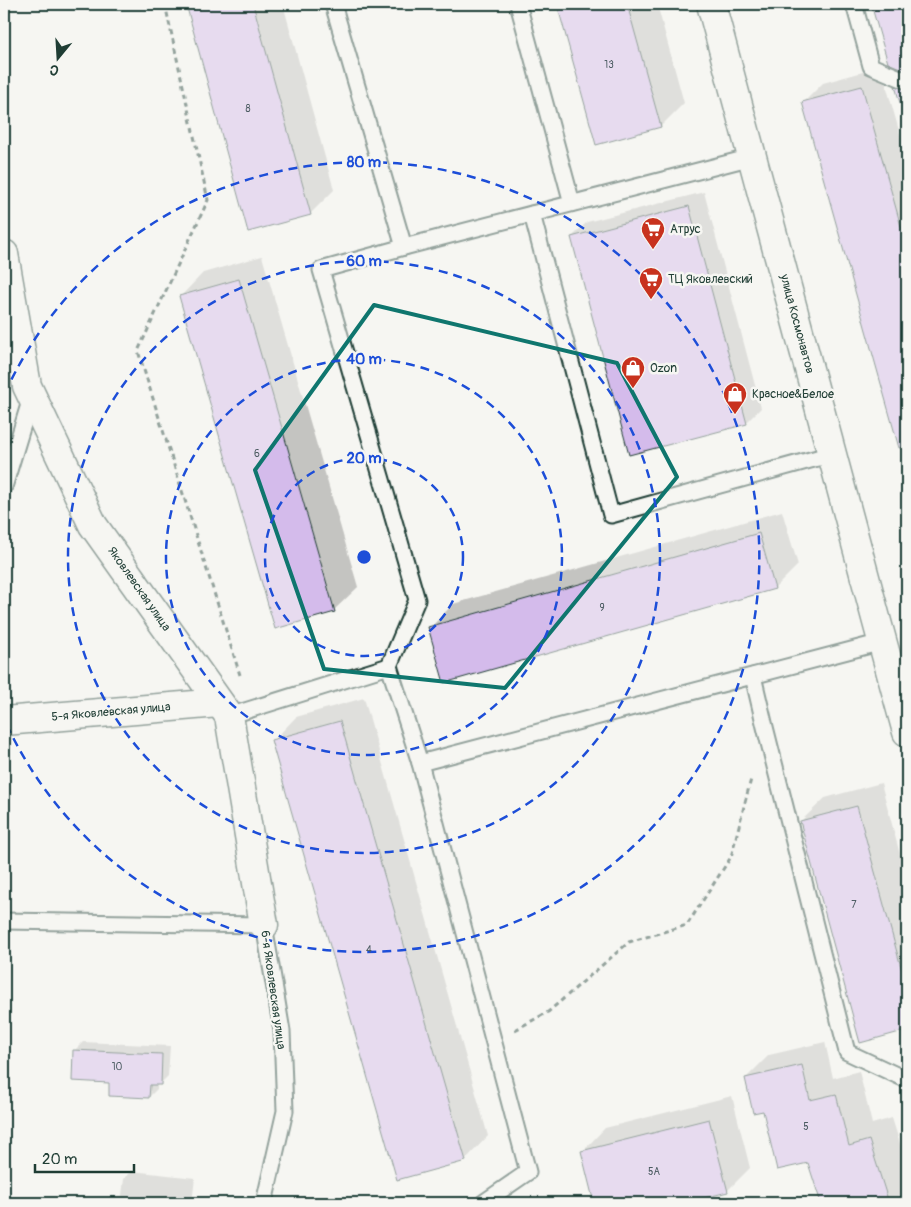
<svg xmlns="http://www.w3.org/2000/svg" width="911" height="1207" font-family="Pangolin,sans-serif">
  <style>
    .shadow { fill: #0003 }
    .building { fill: #d4bbeb; stroke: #1f3d34 }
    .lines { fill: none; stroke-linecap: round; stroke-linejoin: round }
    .lane-casing { stroke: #1f3d34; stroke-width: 19 }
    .street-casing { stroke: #1f3d34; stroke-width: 31 }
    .path { stroke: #1f3d34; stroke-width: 3; stroke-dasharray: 5 4; stroke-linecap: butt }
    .lane { stroke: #f6f6f2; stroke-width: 15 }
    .street { stroke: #f6f6f2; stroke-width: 28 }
    .marked { fill: none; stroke: #0f766e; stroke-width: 4; stroke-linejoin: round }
    .ring { fill: none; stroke: #1d4ed8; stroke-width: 2.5; stroke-dasharray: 9 6 }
    .labels { text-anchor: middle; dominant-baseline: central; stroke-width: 5; stroke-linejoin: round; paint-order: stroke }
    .number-label { font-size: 10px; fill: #4c5c62 }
    .poi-label { font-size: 12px; fill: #1f3d34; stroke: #f6f6f2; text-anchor: start }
    .street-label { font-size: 12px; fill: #1f3d34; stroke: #f6f6f2 }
    .centre { fill: #1d4ed8; stroke: #f6f6f2; stroke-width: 2.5 }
    .ring-label { font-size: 15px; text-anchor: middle; font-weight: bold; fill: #1d4ed8; stroke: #f6f6f2; stroke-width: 5; stroke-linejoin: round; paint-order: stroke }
  </style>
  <rect width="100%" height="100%" fill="#f6f6f2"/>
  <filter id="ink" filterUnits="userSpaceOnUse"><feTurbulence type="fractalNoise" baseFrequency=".02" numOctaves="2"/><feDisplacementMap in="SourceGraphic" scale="10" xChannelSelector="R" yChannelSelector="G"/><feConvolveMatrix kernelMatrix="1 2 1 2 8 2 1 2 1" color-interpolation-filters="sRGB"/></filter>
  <g filter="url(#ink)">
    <g class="shadow">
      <path d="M187,4H283L334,190L311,213L249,230Z"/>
      <path d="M558,4H657L684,103L661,126L597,143Z"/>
      <path d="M874,4H907V56L889,61L873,5Z"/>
      <path d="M881,67L907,159V471L804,102L823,83Z"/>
      <path d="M704,192L761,408L746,423L572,237L587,222Z"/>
      <path d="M262,256L358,587L334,610L180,297L203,273Z"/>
      <path d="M782,511L798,565L775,588L430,628L453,604Z"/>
      <path d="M364,698L488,1136L465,1160L273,741L296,717Z"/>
      <path d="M881,783L907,881V1029L861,1041L801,821L825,798Z"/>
      <path d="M83,1042L170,1046L168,1076L160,1084H157V1089L149,1097L111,1082L73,1080L75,1050Z"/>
      <path d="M825,1042L833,1078L859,1071L872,1124L892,1118L907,1166V1203H822L809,1161L764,1109L746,1078L769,1055Z"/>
      <path d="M732,1096L750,1168L727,1191L678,1203H595L582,1152L605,1128Z"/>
      <path d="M132,1171L195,1178L192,1203H121L124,1179Z"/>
    </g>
    <g class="building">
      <path d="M186,4H253L311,215L248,232Z"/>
      <path d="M557,4H627L661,127L596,145Z"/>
      <path d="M871,4H907V71L888,63Z"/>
      <path d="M862,86L907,248V446L899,448L802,102Z"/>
      <path d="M895,86L907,90V102L900,103Z"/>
      <path d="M689,206L747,424L629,455L571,237Z"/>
      <path d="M239,279L335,612L275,629L179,296Z"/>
      <path d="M759,533L775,589L444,683L428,627Z"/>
      <path d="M340,721L466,1161L397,1180L271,740Z"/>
      <path d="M857,806L907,989V1030L860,1043L800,821Z"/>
      <path d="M73,1050L162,1054L161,1085H150L149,1098L109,1096V1083L72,1081Z"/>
      <path d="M802,1065L810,1100L836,1094L849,1146L869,1140L889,1203H821L808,1163L777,1170L763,1111L753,1113L745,1078Z"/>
      <path d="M709,1119L728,1192L683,1203H594L581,1151Z"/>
    </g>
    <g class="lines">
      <g class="lane-casing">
        <g id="lane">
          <path d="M333,4L404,247L752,157"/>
          <path d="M518,4L572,203"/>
          <path d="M854,4L871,66L907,81"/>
          <path d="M532,214L611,515L832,454"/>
          <path d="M4,487L31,398"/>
          <path d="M389,666L417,600L321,270L404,247"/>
          <path d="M753,676L765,727L847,1052L907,1080"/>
          <path d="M229,716L389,666L420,763"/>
          <path d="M4,921L264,925L282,1031L285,1111L264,1203"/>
          <path d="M483,1203L528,1172L420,763L882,642"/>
        </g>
      </g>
      <g class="street-casing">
        <g id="street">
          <path d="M711,4L877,622L907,732"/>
          <path d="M4,254L27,386L93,525L229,716L264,925"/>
          <path d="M4,721L219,703"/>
        </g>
      </g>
      <g class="path">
        <path d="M165,4L208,200L138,351L240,675"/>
        <path d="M901,596L907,590"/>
        <path d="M515,1030L548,1012L629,942L687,925L731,857L751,779"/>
      </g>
      <use href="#lane" class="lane"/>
      <use href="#street" class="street"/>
    </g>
  </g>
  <path d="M0 0H911V1207H0ZM374,305L617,363L677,477L505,688L324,669L255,470Z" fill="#f6f6f2" fill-opacity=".55" fill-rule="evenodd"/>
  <path class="marked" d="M374,305L617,363L677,477L505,688L324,669L255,470Z"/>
  <g class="ring">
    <circle cx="364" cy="557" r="99"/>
    <circle cx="364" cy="557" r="198"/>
    <circle cx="364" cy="557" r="296"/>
    <path d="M5 393A395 395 0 1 1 5 721"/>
  </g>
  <defs>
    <g id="supermarket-pin" transform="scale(1.25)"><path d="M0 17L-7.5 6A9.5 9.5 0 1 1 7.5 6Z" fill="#c8321e" stroke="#f6f6f2"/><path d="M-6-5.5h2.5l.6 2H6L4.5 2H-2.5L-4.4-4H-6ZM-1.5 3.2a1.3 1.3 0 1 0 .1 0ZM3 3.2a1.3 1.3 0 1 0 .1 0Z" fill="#fff"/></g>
    <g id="shop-pin" transform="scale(1.25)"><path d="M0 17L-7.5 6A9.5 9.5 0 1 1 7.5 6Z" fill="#c8321e" stroke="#f6f6f2"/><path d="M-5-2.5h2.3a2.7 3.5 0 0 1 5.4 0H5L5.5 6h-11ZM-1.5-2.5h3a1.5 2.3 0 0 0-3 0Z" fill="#fff"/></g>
  </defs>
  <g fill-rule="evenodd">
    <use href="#supermarket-pin" x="653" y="229"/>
    <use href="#supermarket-pin" x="651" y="279"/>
    <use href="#shop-pin" x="633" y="368"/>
    <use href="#shop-pin" x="735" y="394"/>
  </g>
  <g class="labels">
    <g class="number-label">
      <text x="609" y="65">13</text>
      <text x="248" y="109">8</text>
      <text x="257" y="454">6</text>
      <text x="602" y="608">9</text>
      <text x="854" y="905">7</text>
      <text x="369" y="950">4</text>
      <text x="117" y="1067">10</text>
      <text x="806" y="1127">5</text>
      <text x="654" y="1172">5А</text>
    </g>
    <g class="poi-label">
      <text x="670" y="229">Атрус</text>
      <text x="668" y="279">ТЦ Яковлевский</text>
      <text x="650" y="368">Ozon</text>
      <text x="752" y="394">Красное&amp;Белое</text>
    </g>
    <g class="street-label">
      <text transform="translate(797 324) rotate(75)">улица Космонавтов</text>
      <text transform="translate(139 589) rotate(55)">Яковлевская улица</text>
      <text transform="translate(111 712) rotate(-5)">5-я Яковлевская улица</text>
      <text transform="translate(273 990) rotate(82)">6-я Яковлевская улица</text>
    </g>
  </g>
  <circle cx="364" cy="557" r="8" class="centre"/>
  <g class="ring-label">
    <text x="364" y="167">80 m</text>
    <text x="364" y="266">60 m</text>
    <text x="364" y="364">40 m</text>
    <text x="364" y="463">20 m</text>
  </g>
  <rect width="911" height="1207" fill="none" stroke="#f6f6f2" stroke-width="20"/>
  <rect x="10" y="10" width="891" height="1187" fill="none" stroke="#1f3d34" stroke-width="2" filter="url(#ink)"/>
  <g transform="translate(58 58) rotate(198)" stroke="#f6f6f2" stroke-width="4" paint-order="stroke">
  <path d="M0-4L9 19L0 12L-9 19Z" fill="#1f3d34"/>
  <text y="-8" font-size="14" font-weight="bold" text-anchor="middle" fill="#1f3d34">С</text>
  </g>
  <path d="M35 1164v8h99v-8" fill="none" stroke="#1f3d34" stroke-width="2.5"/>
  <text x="42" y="1164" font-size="15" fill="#1f3d34" stroke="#f6f6f2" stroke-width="4" paint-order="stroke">20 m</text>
</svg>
